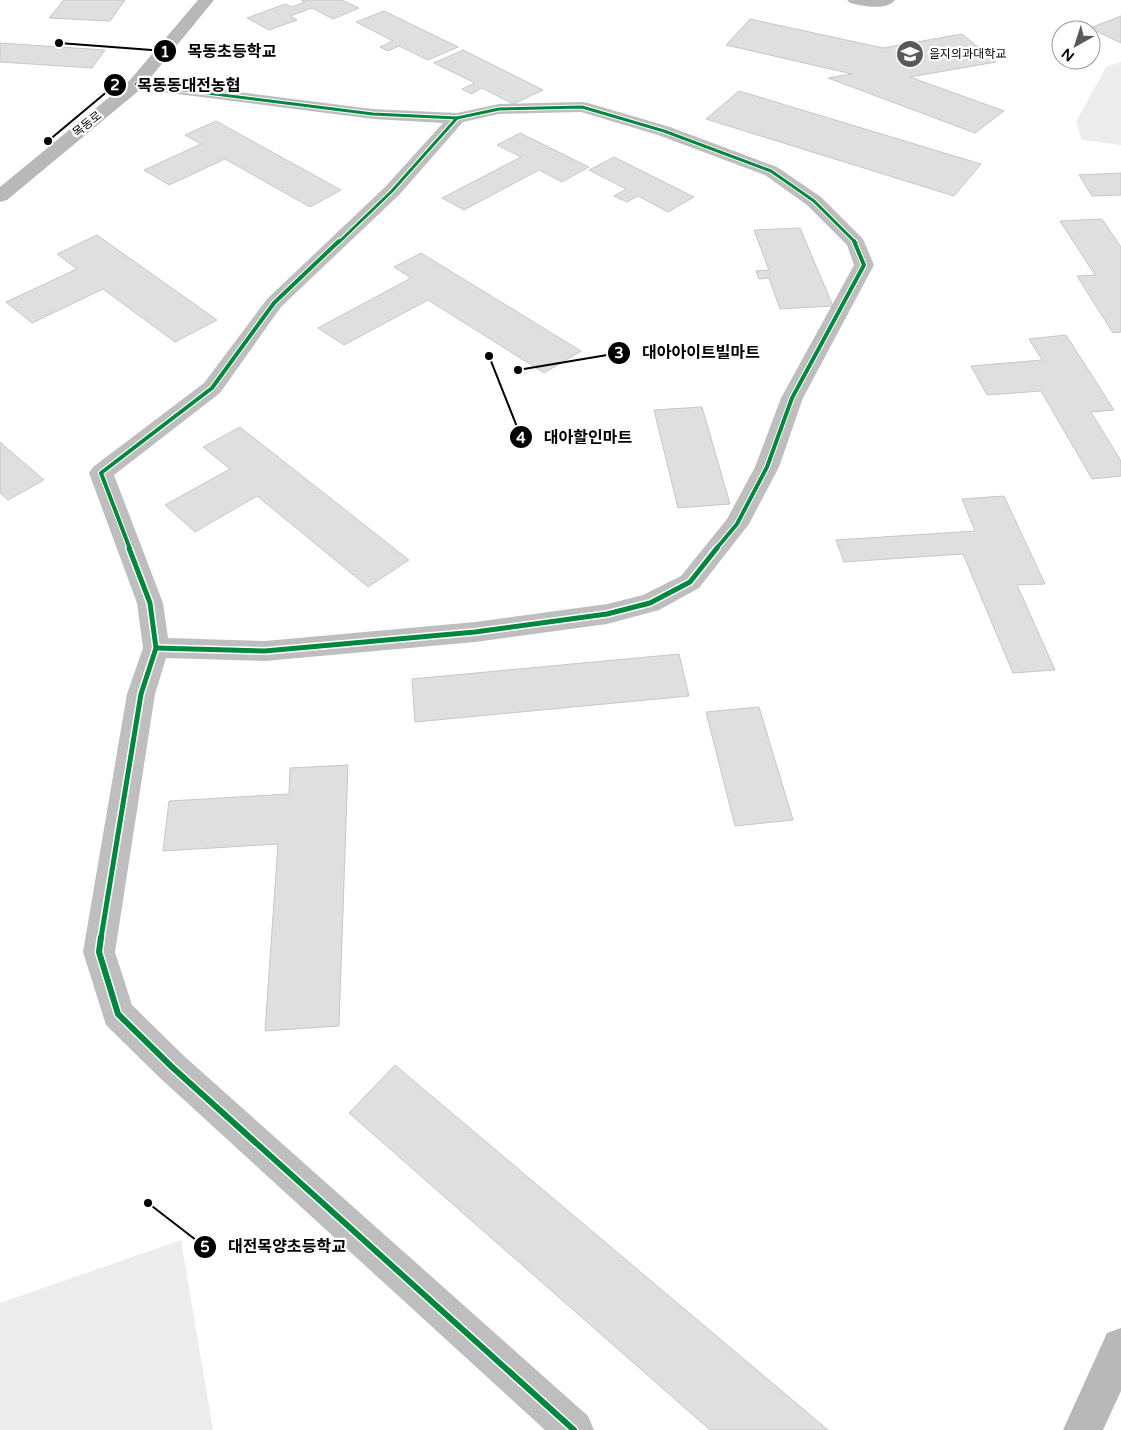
<svg xmlns="http://www.w3.org/2000/svg" width="1121" height="1430" font-family="'Varela Round','Noto Sans KR',sans-serif">
  <style>
    .green { fill: #ececec }
    .building { fill: #dfdfdf; stroke: #c7c7c7 }
    .lines { fill: none; stroke-linecap: round; stroke-linejoin: round }
    .street { fill: #bebebe; fill-rule: evenodd }
    .secondary { fill: #b8b8b8; fill-rule: evenodd }
    .cycleway-far3-casing { stroke: #fff; stroke-width: 5 }
    .cycleway-far2-casing { stroke: #fff; stroke-width: 6 }
    .cycleway-far1-casing { stroke: #fff; stroke-width: 8 }
    .cycleway-casing { stroke: #fff; stroke-width: 9 }
    .cycleway-far3 { stroke: #00873e; stroke-width: 3 }
    .cycleway-far2 { stroke: #00873e; stroke-width: 4 }
    .cycleway-far1 { stroke: #00873e; stroke-width: 5 }
    .cycleway { stroke: #00873e; stroke-width: 6 }
    .labels { text-anchor: middle; dominant-baseline: central; stroke-width: 4.5; stroke-linejoin: round; paint-order: stroke }
    .far-poi-label { font-size: 12px; fill: #000; stroke: #fff; text-anchor: start }
    .far-street-label { font-size: 12px; fill: #000; stroke: #fff }
    .leader { fill: none; stroke: #000; stroke-width: 2 }
    .callout-dot { fill: #000; stroke: #fff; stroke-width: 2 }
    .mark-label { font-size: 15px; text-anchor: middle; font-weight: bold; fill: #fff }
    .callout-label { font-size: 16px; text-anchor: middle; font-weight: bold; fill: #000; stroke: #fff; stroke-width: 4.5; stroke-linejoin: round; paint-order: stroke }
  </style>
  <rect width="100%" height="100%" fill="#fff"/>
  <g class="green">
    <path d="M1121,62V145L1082,140L1076,122L1106,67Z"/>
    <path d="M181,1240L213,1430H0V1303Z"/>
  </g>
  <g class="building">
    <path d="M64,0H125L110,21L49,18Z"/>
    <path d="M301,0H342L359,8L333,19L312,8L290,16L297,20L269,30L247,18L285,4L292,7L305,2Z"/>
    <path d="M384,11L458,47L428,60L399,46L388,51L380,47L393,41L356,22Z"/>
    <path d="M1121,16V43L1090,28Z"/>
    <path d="M750,19L883,48L962,34L996,62L910,77L1004,111L975,133L828,78L852,74L726,45Z"/>
    <path d="M0,43L105,50L92,68L0,62Z"/>
    <path d="M463,50L543,90L513,104L482,88L471,94L462,89L475,83L434,63Z"/>
    <path d="M739,91L981,164L954,196L706,119Z"/>
    <path d="M216,121L341,190L310,207L225,159L169,185L144,170L201,144L185,135Z"/>
    <path d="M520,133L589,167L562,182L539,170L464,210L442,198L521,157L497,145Z"/>
    <path d="M614,157L694,197L668,212L638,196L627,202L614,196L626,189L589,170Z"/>
    <path d="M1121,173V195L1092,196L1079,175Z"/>
    <path d="M1102,219L1121,247V332L1113,333L1077,276L1095,275L1060,221Z"/>
    <path d="M800,228L833,306L780,309L769,278L759,279L756,271L769,270L754,230Z"/>
    <path d="M97,235L217,320L175,342L103,289L32,323L6,302L77,269L57,254Z"/>
    <path d="M421,253L581,351L544,373L428,300L344,345L318,328L411,278L394,267Z"/>
    <path d="M1066,335L1114,410L1091,412L1121,461V476L1092,479L1041,391L987,395L971,366L1042,360L1029,339Z"/>
    <path d="M702,407L730,504L678,508L654,410Z"/>
    <path d="M240,427L409,560L368,587L257,496L195,532L165,505L230,469L203,447Z"/>
    <path d="M0,442L44,480L8,500L0,493Z"/>
    <path d="M1004,496L1045,584L1017,585L1055,670L1013,673L963,554L844,562L836,540L975,531L962,499Z"/>
    <path d="M679,654L689,696L415,722L412,679Z"/>
    <path d="M759,707L793,820L735,826L706,712Z"/>
    <path d="M348,765L339,1026L265,1031L278,844L163,851L169,801L289,794L290,768Z"/>
    <path d="M395,1065L828,1430H710L349,1113Z"/>
  </g>
  <g class="lines">
    <path class="street" d="M136,79L373,109L457,113L499,104L582,102L588,103L670,127L777,167L821,197L863,239L874,265L803,398L779,467L749,524L699,588L659,610L607,624L475,642L265,661L166,658L155,694L115,952L132,1005L184,1056L588,1416L594,1430H545L160,1078L106,1025L83,952L127,694L143,648L137,603L89,473L93,467L204,383L267,299L385,187L443,123L373,119L130,88L128,84L130,80ZM581,112L658,135L765,175L807,205L847,245L854,265L781,398L755,467L727,519L681,576L643,595L607,604L475,622L265,641L168,638L163,603L114,475L220,393L281,307L399,195L463,122L499,114Z"/>
    <g class="secondary">
      <path d="M198,0H214L142,88L7,200L0,202V187L130,80Z"/>
      <path d="M847,0H895C886,11 862,6 850,3Z"/>
      <path d="M1121,1328V1391L1103,1430H1063L1107,1333Z"/>
    </g>
    <g class="cycleway-far3-casing">
      <g id="cycleway-far3">
        <path d="M136,84L373,114L457,118L499,109L582,107L664,131L771,171L814,201L856,243"/>
        <path d="M338,243L392,191L457,118"/>
      </g>
    </g>
    <g class="cycleway-far2-casing">
      <g id="cycleway-far2">
        <path d="M130,549L101,473L212,388L274,303L339,241"/>
        <path d="M716,549L737,524L767,467L792,398L864,265L854,241"/>
      </g>
    </g>
    <g class="cycleway-far1-casing">
      <g id="cycleway-far1">
        <path d="M156,648L265,651L475,632L607,614L650,603L690,582L717,548"/>
        <path d="M101,938L141,694L156,648L150,603L129,548"/>
      </g>
    </g>
    <g class="cycleway-casing">
      <path id="cycleway" d="M101,937L99,952L118,1014L172,1067L574,1430"/>
    </g>
    <use href="#cycleway-far3" class="cycleway-far3"/>
    <use href="#cycleway-far2" class="cycleway-far2"/>
    <use href="#cycleway-far1" class="cycleway-far1"/>
    <use href="#cycleway" class="cycleway"/>
  </g>
  <defs>
    <g id="university-disc" transform="scale(1.4375)"><circle r="9.5" fill="#595959" stroke="#fff"/><path d="M0-5L7-2L0 1L-7-2ZM-4 1L0 2.5L4 1V4Q0 6-4 4Z" fill="#fff"/></g>
  </defs>
  <g fill-rule="evenodd">
    <use href="#university-disc" x="910" y="54"/>
  </g>
  <g class="labels">
    <g class="far-poi-label">
      <text x="929" y="54">을지의과대학교</text>
    </g>
    <g class="far-street-label">
      <text transform="translate(87 124) rotate(-39)">목동로</text>
    </g>
  </g>
  <path class="leader" d="M59 43L165 51M48 141L115 85M518 370L619 353M489 356L521 437M148 1203L205 1247"/>
  <g class="callout-dot">
    <circle cx="59" cy="43" r="5"/>
    <circle cx="48" cy="141" r="5"/>
    <circle cx="518" cy="370" r="5"/>
    <circle cx="489" cy="356" r="5"/>
    <circle cx="148" cy="1203" r="5"/>
    <circle cx="165" cy="51" r="12"/>
    <circle cx="115" cy="85" r="12"/>
    <circle cx="619" cy="353" r="12"/>
    <circle cx="521" cy="437" r="12"/>
    <circle cx="205" cy="1247" r="12"/>
  </g>
  <g class="mark-label">
    <text x="165" y="57">1</text>
    <text x="115" y="90">2</text>
    <text x="619" y="358">3</text>
    <text x="521" y="443">4</text>
    <text x="205" y="1252">5</text>
  </g>
  <g class="callout-label">
    <text x="232" y="57">목동초등학교</text>
    <text x="189" y="91">목동동대전농협</text>
    <text x="701" y="358">대아아이트빌마트</text>
    <text x="588" y="443">대아할인마트</text>
    <text x="287" y="1252">대전목양초등학교</text>
  </g>
  <g transform="translate(1076 45) rotate(219)"><circle r="24" fill="#ffffff" stroke="#999999"/>
  <path d="M0-4L9 19L0 12L-9 19Z" fill="#595959"/>
  <text y="-8" font-size="14" font-weight="bold" text-anchor="middle" fill="#000000">N</text>
  </g>
</svg>
